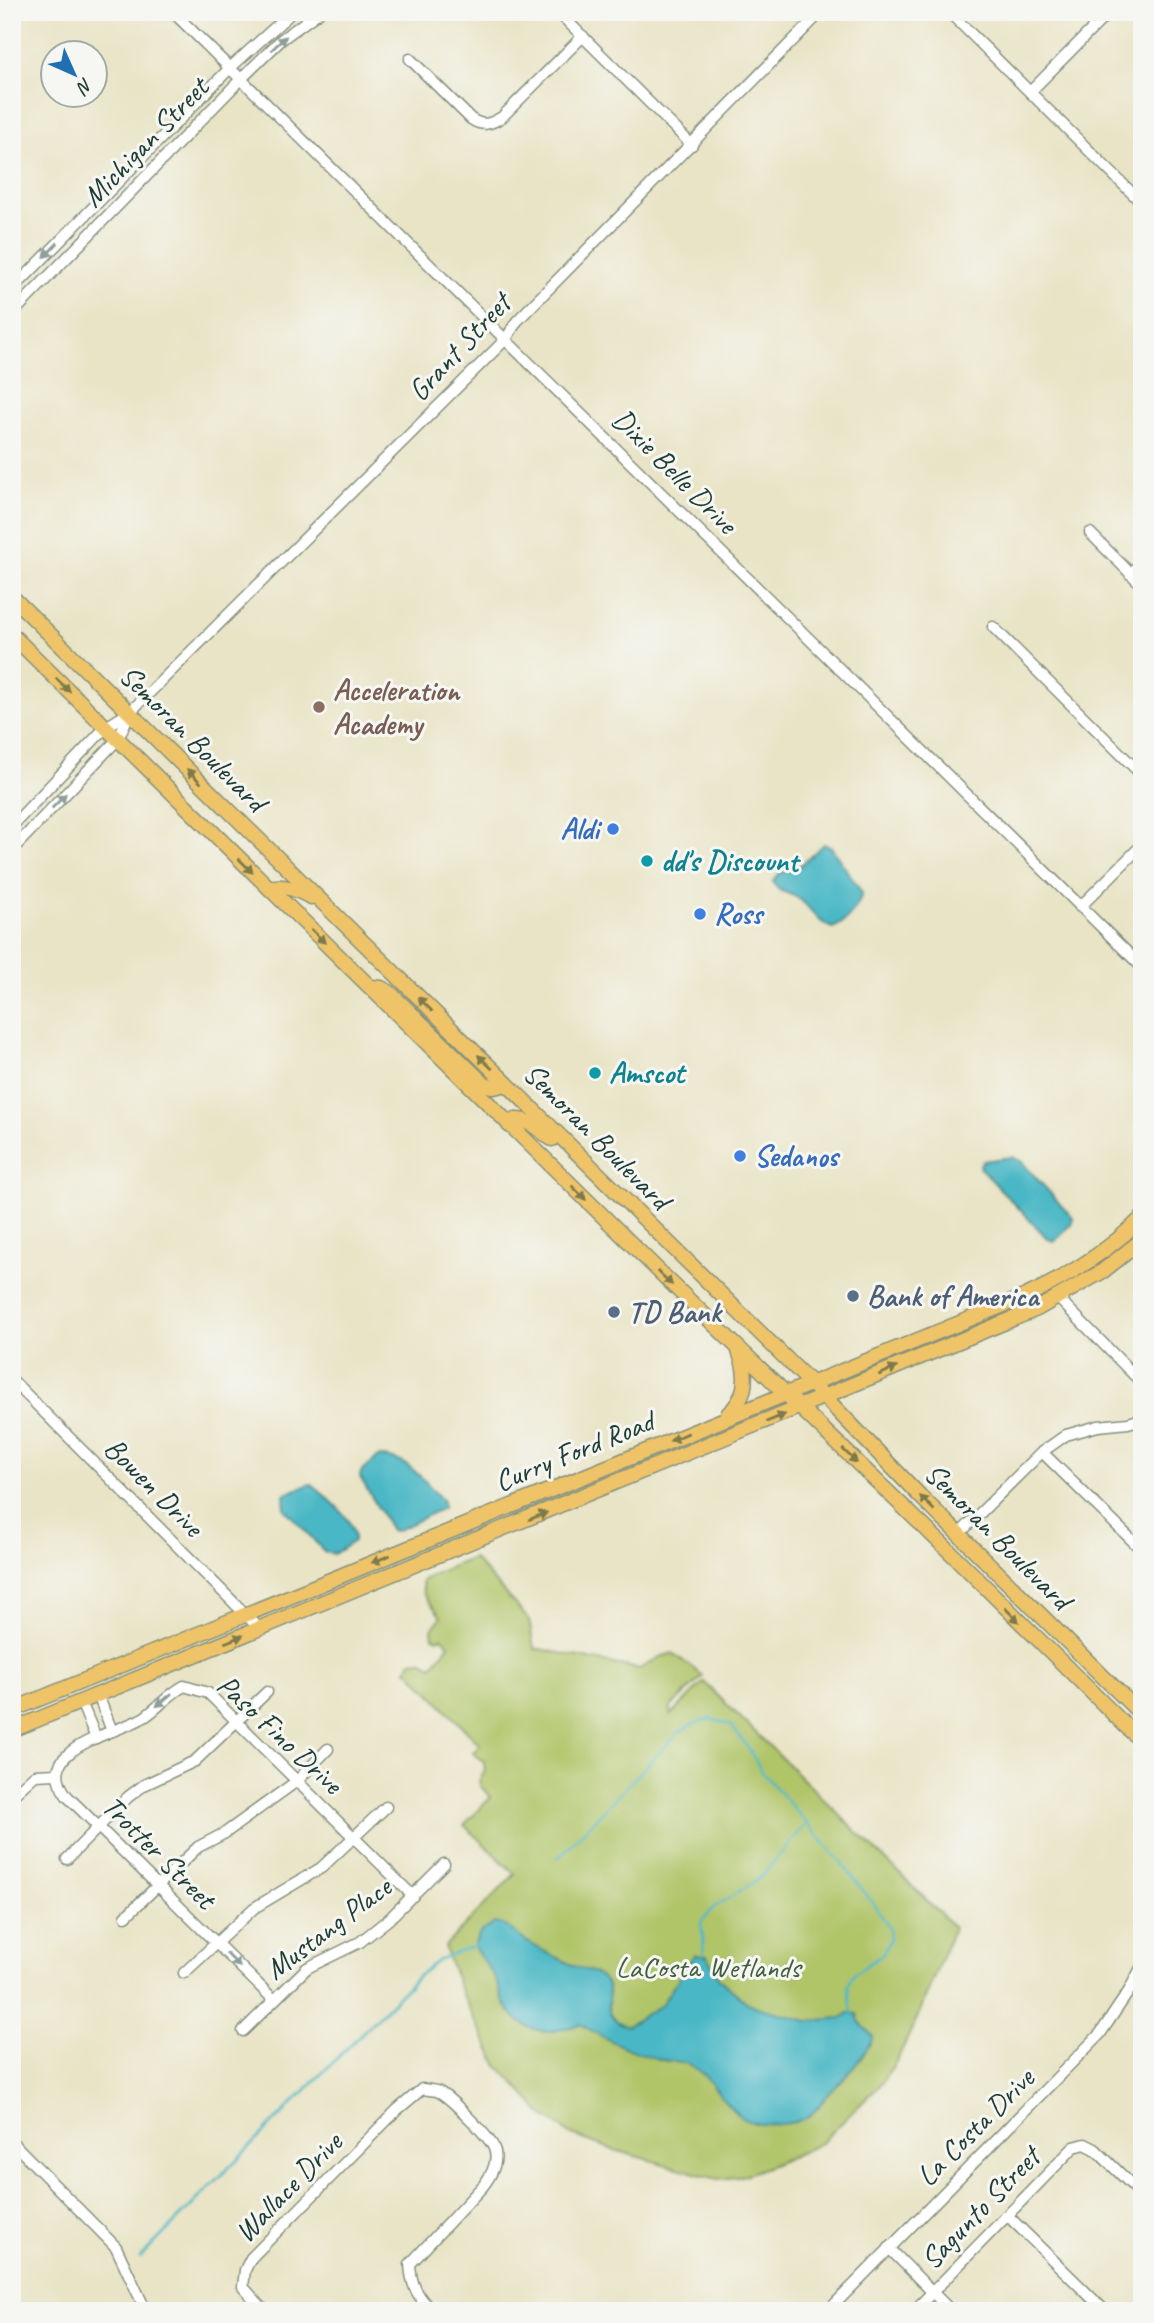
<svg xmlns="http://www.w3.org/2000/svg" width="1154" height="2323" font-family="Caveat,sans-serif">
  <style>
    .green { fill: #b0c468; stroke: #68804e; stroke-width: 2 }
    .water { fill: #4ab7c5; stroke: #347a7c; stroke-width: 2 }
    .lines { fill: none; stroke-linecap: round; stroke-linejoin: round }
    .stream { stroke: #4ab7c5; stroke-width: 2.5 }
    .minor-casing { stroke: #84907d; stroke-width: 13 }
    .major-casing { stroke: #84907d; stroke-width: 17 }
    .minor { stroke: #fff; stroke-width: 10 }
    .major { stroke: #efc469; stroke-width: 14 }
    .oneway { fill: #8f9e9a }
    .oneway2 { fill: #7d7a4c }
    .education-dot { fill: #8d6e63; stroke: #f6f6f2; stroke-width: 2.5 }
    .shop-dot { fill: #3f7fe0; stroke: #f6f6f2; stroke-width: 2.5 }
    .culture-dot { fill: #0f9aa8; stroke: #f6f6f2; stroke-width: 2.5 }
    .service-dot { fill: #5c6f8a; stroke: #f6f6f2; stroke-width: 2.5 }
    .labels { text-anchor: middle; dominant-baseline: central; stroke-width: 6; stroke-linejoin: round; paint-order: stroke }
    .street-label { font-size: 30px; fill: #1f3d34; stroke: #f6f6f2 }
    .education-label { font-size: 30px; font-weight: bold; fill: #785e54; stroke: #f6f6f2; text-anchor: start }
    .shop-label { font-size: 30px; font-weight: bold; fill: #366cbe; stroke: #f6f6f2; text-anchor: start }
    .culture-label { font-size: 30px; font-weight: bold; fill: #0d838f; stroke: #f6f6f2; text-anchor: start }
    .service-label { font-size: 30px; font-weight: bold; fill: #4e5e75; stroke: #f6f6f2; text-anchor: start }
    .park-label { font-size: 30px; fill: #435f41; stroke: #f6f6f2 }
  </style>
  <rect width="100%" height="100%" fill="#f6f6f2"/>
  <filter id="ink" filterUnits="userSpaceOnUse"><feTurbulence type="fractalNoise" baseFrequency=".0143" numOctaves="2"/><feDisplacementMap in="SourceGraphic" scale="14" xChannelSelector="R" yChannelSelector="G"/><feConvolveMatrix kernelMatrix="1 2 1 2 8 2 1 2 1" color-interpolation-filters="sRGB"/></filter>
  <filter id="wash" filterUnits="userSpaceOnUse"><feTurbulence type="fractalNoise" baseFrequency=".00686" numOctaves="4" result="noise"/><feDisplacementMap in="SourceGraphic" scale="28" xChannelSelector="R" yChannelSelector="G"/><feGaussianBlur stdDeviation="1.57" result="paint"/><feColorMatrix in="noise" values="0 0 0 0 0 0 0 0 0 0 0 0 0 0 0 0 0 1.4 0 .05"/><feComposite in="paint" operator="in"/></filter>
  <g filter="url(#wash)">
    <rect width="100%" height="100%" fill="#e9e4c6"/>
    <path class="green" d="M473,1558L529,1620L534,1648L639,1669L660,1657L673,1653L703,1676L671,1707V1715L704,1682L954,1927L918,2016L897,2060L881,2084L821,2143L770,2166L738,2177L717,2179L614,2150L572,2135L542,2114L497,2064L462,1994L444,1947L515,1874L464,1825L491,1797L481,1787L479,1781L485,1771L484,1761L473,1753L480,1745L407,1669L412,1661L421,1660L432,1666L449,1645L443,1637L438,1639L433,1637L432,1629L441,1617L423,1593L422,1581C437,1570 456,1566 473,1558Z"/>
    <g class="water">
      <path d="M824,844L831,847L862,893C859,906 846,924 832,928C816,922 810,905 796,897C786,891 778,894 773,881L780,873L796,869Z"/>
      <path d="M1011,1157L1021,1161L1073,1218L1071,1224L1055,1241L1048,1239L981,1169L980,1165L983,1161Z"/>
      <path d="M378,1457C407,1455 424,1481 443,1501V1508L396,1531L391,1530L360,1477L361,1472Z"/>
      <path d="M311,1484C327,1498 356,1518 354,1541L334,1554L324,1551L285,1509L284,1494Z"/>
      <path d="M495,1923C507,1924 513,1932 523,1939C538,1949 556,1957 572,1965C581,1970 595,1970 602,1978C619,1994 593,2015 627,2026L662,2004L694,1955L707,1956L719,1979L750,2005L808,2021L841,2018L849,2013L857,2014L859,2021L873,2037C863,2060 844,2078 827,2096C821,2102 816,2111 809,2116C794,2126 758,2128 742,2118C721,2103 713,2077 690,2065C682,2060 672,2062 663,2060C634,2053 606,2040 580,2024C551,2035 526,2036 507,2007C501,1998 499,1986 494,1977C488,1965 478,1957 474,1945L480,1933Z"/>
    </g>
    <g class="lines">
      <g class="stream">
        <path d="M558,1858L678,1733L693,1724L710,1719L731,1725L751,1752L761,1771L840,1861L877,1908L889,1928L890,1939L883,1954L854,1974L848,1985L852,2013"/>
        <path d="M703,1956C705,1941 702,1936 701,1922L713,1908L760,1878L807,1823"/>
        <path d="M140,2258L419,1975L440,1959L475,1946"/>
      </g>
    </g>
  </g>
  <g filter="url(#ink)">
    <g class="lines">
      <g class="minor-casing">
        <g id="minor">
          <path d="M173,12L1142,967"/>
          <path d="M558,12L692,145"/>
          <path d="M949,12L1142,203"/>
          <path d="M410,59L471,119C483,127 491,124 502,117L583,36"/>
          <path d="M1030,92L1109,12"/>
          <path d="M12,290L230,68L292,12"/>
          <path d="M12,314L242,78L282,39L319,12"/>
          <path d="M1090,533L1142,585"/>
          <path d="M1130,574L1142,562"/>
          <path d="M993,627L1142,775"/>
          <path d="M12,826L106,727L130,712L506,339L517,321L821,12"/>
          <path d="M12,850L118,739L130,712"/>
          <path d="M1080,907L1142,845"/>
          <path d="M1058,1298L1142,1383"/>
          <path d="M12,1380L260,1629"/>
          <path d="M1042,1452L1142,1550"/>
          <path d="M958,1535L1042,1452L1066,1435L1098,1426L1128,1423L1142,1419"/>
          <path d="M98,1695L112,1731"/>
          <path d="M81,1702L96,1738"/>
          <path d="M12,1796L35,1775L57,1774"/>
          <path d="M67,1859L128,1797L144,1785L195,1761L267,1692"/>
          <path d="M126,1916L198,1847L225,1833L297,1781L328,1749"/>
          <path d="M184,1973L254,1908L321,1868L386,1807"/>
          <path d="M273,1999L67,1796C30,1746 120,1734 146,1716C160,1706 169,1694 184,1686L208,1693L413,1896"/>
          <path d="M243,2031L307,1968L360,1942L389,1919L444,1864"/>
          <path d="M12,2142L116,2247L146,2311"/>
          <path d="M1007,2215L1105,2311"/>
          <path d="M889,2248L951,2311"/>
          <path d="M265,2311L243,2287L245,2270L251,2258L397,2110L422,2089C427,2090 434,2090 439,2092C450,2097 487,2135 493,2146C500,2160 491,2176 483,2186L410,2264C411,2285 417,2296 432,2311"/>
          <path d="M828,2311L1100,2034L1129,1991L1142,1966"/>
          <path d="M914,2311L1074,2147L1085,2144L1095,2149L1142,2195"/>
        </g>
      </g>
      <g class="major-casing">
        <g id="major">
          <path d="M12,597L810,1382L920,1496L1142,1715"/>
          <path d="M12,635L668,1280L947,1549L1142,1742"/>
          <path d="M269,888C285,884 297,890 311,897"/>
          <path d="M371,987L381,988L389,992L483,1083L494,1087L507,1084"/>
          <path d="M509,1125L515,1120C530,1119 540,1131 552,1139"/>
          <path d="M728,1414C748,1397 748,1373 739,1351"/>
          <path d="M12,1710L1026,1296C1069,1276 1108,1251 1142,1218"/>
          <path d="M12,1730L1037,1309L1103,1271L1142,1240"/>
        </g>
      </g>
      <use href="#minor" class="minor"/>
      <use href="#major" class="major"/>
    </g>
    <defs><path id="oneway-solid" d="M-6-.8H1V-3.2L6.5 0L1 3.2V.8H-6Z" transform="scale(1.75)"/></defs>
    <g class="oneway">
      <use href="#oneway-solid" transform="translate(279 43) rotate(-43)"/>
      <use href="#oneway-solid" transform="translate(51 250) rotate(134)"/>
      <use href="#oneway-solid" transform="translate(59 801) rotate(-46)"/>
      <use href="#oneway-solid" transform="translate(164 1700) rotate(140)"/>
      <use href="#oneway-solid" transform="translate(233 1960) rotate(45)"/>
    </g>
    <g class="oneway2">
      <use href="#oneway-solid" transform="translate(63 685) rotate(44)"/>
      <use href="#oneway-solid" transform="translate(194 776) rotate(-135)"/>
      <use href="#oneway-solid" transform="translate(246 866) rotate(45)"/>
      <use href="#oneway-solid" transform="translate(318 936) rotate(45)"/>
      <use href="#oneway-solid" transform="translate(425 1004) rotate(-135)"/>
      <use href="#oneway-solid" transform="translate(485 1062) rotate(-136)"/>
      <use href="#oneway-solid" transform="translate(579 1193) rotate(45)"/>
      <use href="#oneway-solid" transform="translate(665 1278) rotate(44)"/>
      <use href="#oneway-solid" transform="translate(888 1371) rotate(-23)"/>
      <use href="#oneway-solid" transform="translate(776 1418) rotate(-22)"/>
      <use href="#oneway-solid" transform="translate(679 1437) rotate(157)"/>
      <use href="#oneway-solid" transform="translate(850 1456) rotate(44)"/>
      <use href="#oneway-solid" transform="translate(927 1503) rotate(-135)"/>
      <use href="#oneway-solid" transform="translate(538 1516) rotate(-22)"/>
      <use href="#oneway-solid" transform="translate(381 1559) rotate(158)"/>
      <use href="#oneway-solid" transform="translate(1012 1615) rotate(45)"/>
      <use href="#oneway-solid" transform="translate(234 1639) rotate(-22)"/>
    </g>
  </g>
  <circle class="education-dot" cx="319" cy="707" r="7"/>
  <g class="shop-dot">
    <circle cx="613" cy="829" r="7"/>
    <circle cx="700" cy="914" r="7"/>
    <circle cx="740" cy="1156" r="7"/>
  </g>
  <g class="culture-dot">
    <circle cx="647" cy="861" r="7"/>
    <circle cx="595" cy="1073" r="7"/>
  </g>
  <g class="service-dot">
    <circle cx="853" cy="1296" r="7"/>
    <circle cx="614" cy="1312" r="7"/>
  </g>
  <g class="labels">
    <g class="street-label">
      <text transform="translate(145 142) rotate(-46)">Michigan Street</text>
      <text transform="translate(459 347) rotate(-47)">Grant Street</text>
      <text transform="translate(675 471) rotate(45)">Dixie Belle Drive</text>
      <text transform="translate(193 738) rotate(45)">Semoran Boulevard</text>
      <text transform="translate(597 1136) rotate(45)">Semoran Boulevard</text>
      <text transform="translate(574 1451) rotate(-22)">Curry Ford Road</text>
      <text transform="translate(154 1487) rotate(45)">Bowen Drive</text>
      <text transform="translate(998 1536) rotate(45)">Semoran Boulevard</text>
      <text transform="translate(280 1734) rotate(43)">Paso Fino Drive</text>
      <text transform="translate(159 1852) rotate(45)">Trotter Street</text>
      <text transform="translate(328 1928) rotate(-37)">Mustang Place</text>
      <text transform="translate(975 2127) rotate(-45)">La Costa Drive</text>
      <text transform="translate(288 2187) rotate(-46)">Wallace Drive</text>
      <text transform="translate(980 2208) rotate(-46)">Sagunto Street</text>
    </g>
    <g class="education-label">
      <text x="333" y="690">Acceleration<tspan x="333" dy="34">Academy</tspan></text>
    </g>
    <g class="shop-label">
      <text x="599" y="829" text-anchor="end">Aldi</text>
      <text x="714" y="914">Ross</text>
      <text x="754" y="1156">Sedanos</text>
    </g>
    <g class="culture-label">
      <text x="661" y="861">dd's Discount</text>
      <text x="609" y="1073">Amscot</text>
    </g>
    <g class="service-label">
      <text x="867" y="1296">Bank of America</text>
      <text x="628" y="1312">TD Bank</text>
    </g>
    <g class="park-label">
      <text x="708" y="1967">LaCosta Wetlands</text>
    </g>
  </g>
  <rect width="1154" height="2323" fill="none" stroke="#f6f6f2" stroke-width="42"/>
  <g transform="translate(74 74) rotate(135)"><circle r="33" fill="#f6f6f2" stroke="#a0aca6" stroke-width="2"/>
  <path d="M0-5L12 26L0 18L-12 26Z" fill="#1f6fb2"/>
  <text y="-10" font-size="19" font-weight="bold" text-anchor="middle" fill="#1f3d34">N</text>
  </g>
</svg>
